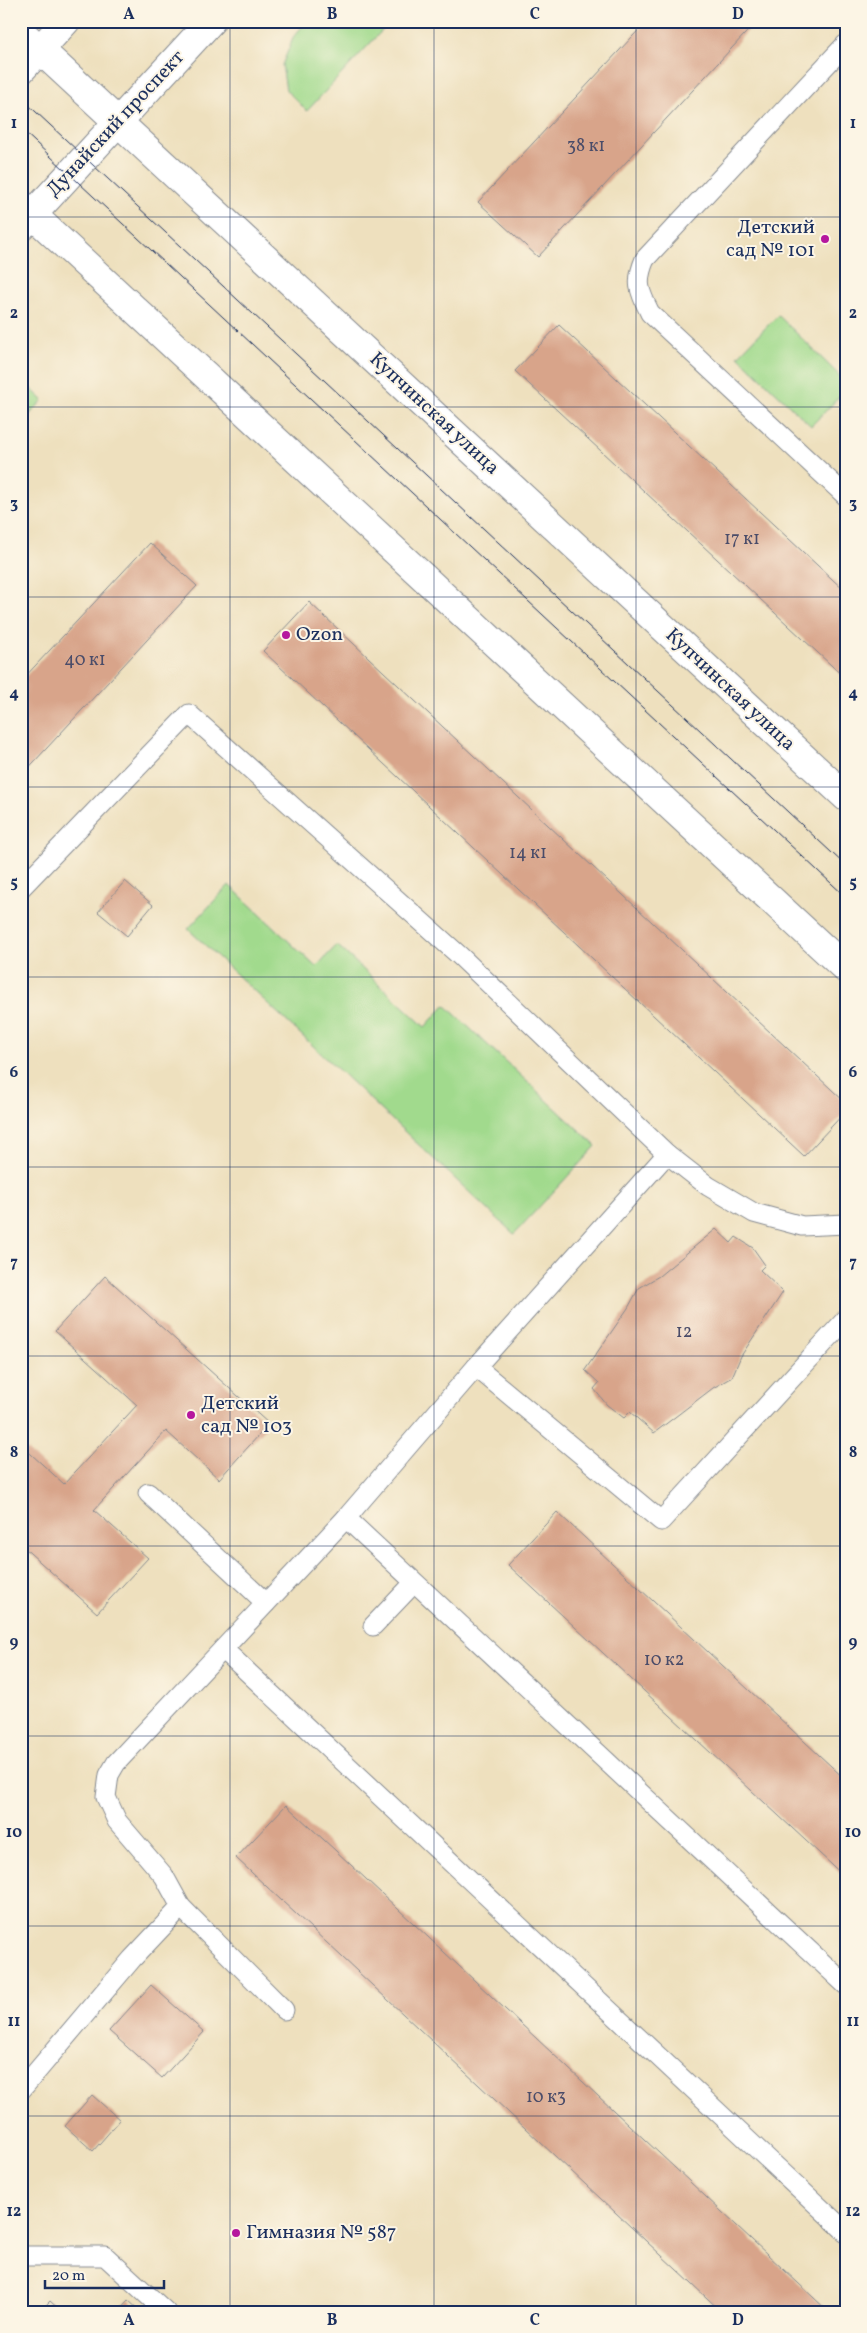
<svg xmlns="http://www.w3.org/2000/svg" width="867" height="2333" font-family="Vollkorn,serif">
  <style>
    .green { fill: #a1da8d; stroke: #5e8476 }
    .building { fill: #d8a48a }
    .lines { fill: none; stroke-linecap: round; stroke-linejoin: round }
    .lane-casing { stroke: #84888e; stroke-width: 21 }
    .street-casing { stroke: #84888e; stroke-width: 30 }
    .secondary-casing { stroke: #84888e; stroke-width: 30 }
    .lane { stroke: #fff; stroke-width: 19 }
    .street { stroke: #fff; stroke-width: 28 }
    .secondary { stroke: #fff; stroke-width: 28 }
    .tram { stroke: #1b2f5e; stroke-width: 1 }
    .grid { fill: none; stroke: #1b2f5e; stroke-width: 1; stroke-opacity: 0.55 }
    .poi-dot { fill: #b5179e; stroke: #fcf5e5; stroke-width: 2 }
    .labels { text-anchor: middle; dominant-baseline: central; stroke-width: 4; stroke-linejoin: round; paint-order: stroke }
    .number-label { font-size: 18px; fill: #4a4c69 }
    .street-label { font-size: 20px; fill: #1b2f5e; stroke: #fcf5e5 }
    .poi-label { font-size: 20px; fill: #1b2f5e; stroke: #fcf5e5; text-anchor: start }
    .neatline { fill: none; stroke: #1b2f5e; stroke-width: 2 }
    .grid-label { font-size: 16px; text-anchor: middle; font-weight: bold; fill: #1b2f5e }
  </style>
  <rect width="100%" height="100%" fill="#fcf5e5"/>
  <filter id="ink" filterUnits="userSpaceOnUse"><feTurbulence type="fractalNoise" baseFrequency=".02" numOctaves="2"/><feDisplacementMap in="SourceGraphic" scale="10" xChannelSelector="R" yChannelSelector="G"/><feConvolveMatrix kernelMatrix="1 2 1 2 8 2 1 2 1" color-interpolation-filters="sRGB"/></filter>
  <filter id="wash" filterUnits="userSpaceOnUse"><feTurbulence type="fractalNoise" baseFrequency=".0096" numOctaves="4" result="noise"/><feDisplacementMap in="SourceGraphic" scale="20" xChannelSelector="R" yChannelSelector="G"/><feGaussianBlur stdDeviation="1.12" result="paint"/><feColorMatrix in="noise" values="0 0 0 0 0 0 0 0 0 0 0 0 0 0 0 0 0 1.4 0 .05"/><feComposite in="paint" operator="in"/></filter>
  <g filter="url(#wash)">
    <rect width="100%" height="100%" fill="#eee0be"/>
    <g class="green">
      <path d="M307,21H391L307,111L286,90L282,65L294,36Z"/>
      <path d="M778,315L846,382V390L811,426L738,356Z"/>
      <path d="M21,380L43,400L21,424Z"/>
      <path d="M229,885L316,967L337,945L425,1027L445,1005L596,1146L514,1234L188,929Z"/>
    </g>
    <g id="blocks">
      <g class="building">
        <path d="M647,21H757L538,257L478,202Z"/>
        <path d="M559,325L846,592V679L515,371Z"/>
        <path d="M150,543L197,586L21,776V681Z"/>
        <path d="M309,602L846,1103V1111L804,1156L263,651Z"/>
        <path d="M125,881L153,905L127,936L98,912Z"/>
        <path d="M716,1229L731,1243L736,1237L753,1248L765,1265L760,1270L783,1292L741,1356L732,1377L713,1388L654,1433L630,1412L624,1418L607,1405L594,1389L599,1383L585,1370L628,1308L639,1288L659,1276Z"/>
        <path d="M105,1276L269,1424L219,1479L166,1431L94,1510L148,1558L97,1613L21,1545V1445L64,1484L137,1405L55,1331Z"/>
        <path d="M557,1512L846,1780V1878L508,1565Z"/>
        <path d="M286,1805L336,1851L829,2312H722L236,1858Z"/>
        <path d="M151,1985L204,2032L162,2078L109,2031Z"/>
        <path d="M92,2095L120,2120L93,2151L65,2126Z"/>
        <path d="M128,2300L141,2312H117Z"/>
        <path d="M50,2301L62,2312H39Z"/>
      </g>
    </g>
  </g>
  <g filter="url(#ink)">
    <use href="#blocks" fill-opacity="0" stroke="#84888e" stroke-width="1"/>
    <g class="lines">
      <g class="lane-casing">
        <g id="lane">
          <path d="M846,44L645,259C635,282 639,291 650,313L846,496"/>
          <path d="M21,888L189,714L460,956L667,1154L708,1186L754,1213L802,1226L846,1224"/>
          <path d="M667,1154L476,1367L661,1521L846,1319"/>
          <path d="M148,1493L266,1603"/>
          <path d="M346,1518L846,1985"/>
          <path d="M373,1626L414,1583"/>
          <path d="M223,1649L846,2232"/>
          <path d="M284,2010L181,1907L164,1876L117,1821L106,1797L109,1775L116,1763L346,1518L476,1367"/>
          <path d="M21,2090L132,1959L181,1907"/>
          <path d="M21,2256H105L166,2312"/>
        </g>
      </g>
      <g class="street-casing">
        <g id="street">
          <path d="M21,32L846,797"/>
          <path d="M21,204L846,969"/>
        </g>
      </g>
      <g class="secondary-casing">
        <g id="secondary">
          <path d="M21,70L66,21"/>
          <path d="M21,227L211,21"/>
        </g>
      </g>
      <use href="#lane" class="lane"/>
      <use href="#street" class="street"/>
      <use href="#secondary" class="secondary"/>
      <g class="tram">
        <path d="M21,98L846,866"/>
        <path d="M21,129L846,897"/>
      </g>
    </g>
  </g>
  <path class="grid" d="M230,21V2312M434,21V2312M636,21V2312M21,217H846M21,407H846M21,597H846M21,787H846M21,977H846M21,1167H846M21,1356H846M21,1546H846M21,1736H846M21,1926H846M21,2116H846"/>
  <g class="poi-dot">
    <circle cx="825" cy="239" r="5"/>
    <circle cx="286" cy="635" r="5"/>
    <circle cx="191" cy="1415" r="5"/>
    <circle cx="236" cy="2233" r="5"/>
  </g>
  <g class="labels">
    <g class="number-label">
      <text x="586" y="146">38 к1</text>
      <text x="742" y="539">17 к1</text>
      <text x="85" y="660">40 к1</text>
      <text x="528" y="853">14 к1</text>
      <text x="684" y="1332">12</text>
      <text x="664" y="1660">10 к2</text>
      <text x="546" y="2097">10 к3</text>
    </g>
    <g class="street-label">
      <text transform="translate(116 124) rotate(-47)">Дунайский проспект</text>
      <text transform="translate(434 414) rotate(43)">Купчинская улица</text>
      <text transform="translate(730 690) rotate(43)">Купчинская улица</text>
    </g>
    <g class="poi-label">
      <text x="815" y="228" text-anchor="end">Детский<tspan x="815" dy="23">сад № 101</tspan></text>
      <text x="296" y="635">Ozon</text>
      <text x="201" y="1404">Детский<tspan x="201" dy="23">сад № 103</tspan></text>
      <text x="246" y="2233">Гимназия № 587</text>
    </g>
  </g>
  <rect width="867" height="2333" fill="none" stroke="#fcf5e5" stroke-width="55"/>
  <path d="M45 2280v8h119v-8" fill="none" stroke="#1b2f5e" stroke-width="2.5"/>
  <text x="52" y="2280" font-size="15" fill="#1b2f5e" stroke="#fcf5e5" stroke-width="4" paint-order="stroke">20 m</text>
  <rect x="28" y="28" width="812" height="2278" class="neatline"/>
  <g class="grid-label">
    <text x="129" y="19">A</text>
    <text x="332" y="19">B</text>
    <text x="535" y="19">C</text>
    <text x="738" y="19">D</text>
    <text x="14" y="128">1</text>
    <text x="853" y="128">1</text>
    <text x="14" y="318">2</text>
    <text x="853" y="318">2</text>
    <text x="14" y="508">3</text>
    <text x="853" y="508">3</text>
    <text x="14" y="698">4</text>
    <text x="853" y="698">4</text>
    <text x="14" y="887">5</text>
    <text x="853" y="887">5</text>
    <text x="14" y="1077">6</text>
    <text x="853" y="1077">6</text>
    <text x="14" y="1267">7</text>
    <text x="853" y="1267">7</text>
    <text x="14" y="1457">8</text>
    <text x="853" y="1457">8</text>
    <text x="14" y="1647">9</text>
    <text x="853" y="1647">9</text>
    <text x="14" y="1837">10</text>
    <text x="853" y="1837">10</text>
    <text x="14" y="2026">11</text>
    <text x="853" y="2026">11</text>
    <text x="14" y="2216">12</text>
    <text x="853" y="2216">12</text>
    <text x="129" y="2325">A</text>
    <text x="332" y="2325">B</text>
    <text x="535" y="2325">C</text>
    <text x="738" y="2325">D</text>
  </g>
</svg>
